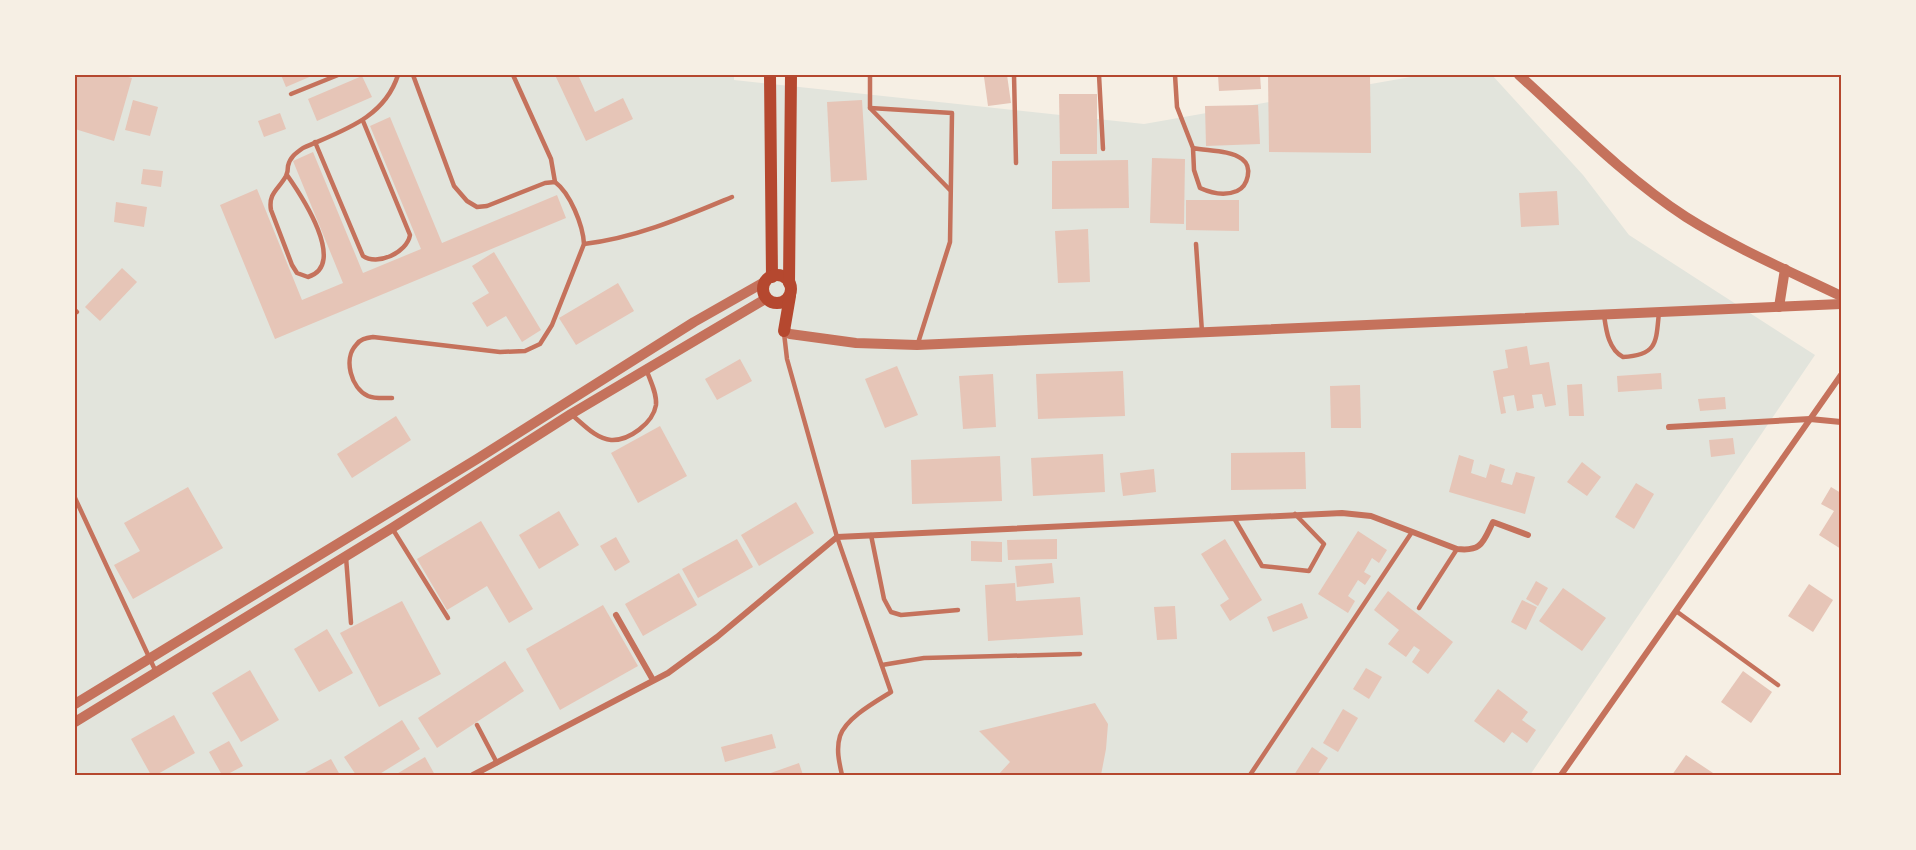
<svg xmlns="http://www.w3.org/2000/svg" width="1916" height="850" font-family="Barlow,sans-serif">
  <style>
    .green { fill: #e2e4dc }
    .building { fill: #e6c5b7 }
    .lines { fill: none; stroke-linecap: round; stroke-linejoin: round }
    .service { stroke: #c5725c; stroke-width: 4.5 }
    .minor { stroke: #c5725c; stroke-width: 6 }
    .tertiary { stroke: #c5725c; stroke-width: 10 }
    .secondary { stroke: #b5482f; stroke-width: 12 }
    .neatline { fill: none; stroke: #b5482f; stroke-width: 2 }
  </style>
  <rect width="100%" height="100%" fill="#f6efe4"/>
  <path class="green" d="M75,75H734V80L1144,124L1422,75H1492L1583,175L1629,235L1815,355L1530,775H75Z"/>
  <g class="building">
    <path d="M77,75H121L132,78L114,141L75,129Z"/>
    <path d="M281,75H314L286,87Z"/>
    <path d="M555,75H578L595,112L623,98L633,119L586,141Z"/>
    <path d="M1007,75L1011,103L988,106L984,77Z"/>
    <path d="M1218,75H1260L1261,89L1219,91Z"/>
    <path d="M1268,75H1370L1371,153L1269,152Z"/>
    <path d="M362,76L372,97L317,121L308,99Z"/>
    <path d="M1059,94H1097V154H1060Z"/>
    <path d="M133,100L158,107L150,136L125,130Z"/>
    <path d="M862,100L867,180L831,182L827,102Z"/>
    <path d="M1258,105L1260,144L1206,146L1205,106Z"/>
    <path d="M280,113L286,129L264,137L258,121Z"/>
    <path d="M390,117L442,243L557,195L566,218L275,339L220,205L257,189L302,300L343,283L293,161L313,152L363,273L421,249L370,126Z"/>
    <path d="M1152,158L1185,159L1184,224L1150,223Z"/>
    <path d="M1128,160L1129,208L1052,209V161Z"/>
    <path d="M143,169L163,171L161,187L141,184Z"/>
    <path d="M1557,191L1559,225L1521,227L1519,193Z"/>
    <path d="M1186,200H1239V231L1186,230Z"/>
    <path d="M116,202L147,207L144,227L114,222Z"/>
    <path d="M1088,229L1090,282L1058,283L1055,231Z"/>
    <path d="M494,252L541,330L522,342L506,316L487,327L472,303L489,293L472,266Z"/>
    <path d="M122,268L137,282L100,321L85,307Z"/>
    <path d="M618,283L634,311L576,345L559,318Z"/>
    <path d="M1527,346L1530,365L1549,362L1556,405L1545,407L1542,394L1532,395L1534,408L1517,411L1514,395L1503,397L1506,413L1501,414L1493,371L1508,368L1505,350Z"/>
    <path d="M740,359L752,381L717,400L705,379Z"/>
    <path d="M897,366L918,415L885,428L865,379Z"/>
    <path d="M1123,371L1125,416L1038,419L1036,374Z"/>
    <path d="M1661,373L1662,389L1618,392L1617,376Z"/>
    <path d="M993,374L996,427L963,429L959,376Z"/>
    <path d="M1582,384L1584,416H1569L1567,385Z"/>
    <path d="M1360,385L1361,428H1331L1330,386Z"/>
    <path d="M1725,397L1726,409L1700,411L1698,399Z"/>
    <path d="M396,416L411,440L352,478L337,454Z"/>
    <path d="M660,426L687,476L638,503L611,453Z"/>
    <path d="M1733,438L1735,454L1711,457L1709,440Z"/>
    <path d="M1305,452L1306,489L1231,490V453Z"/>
    <path d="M1103,454L1105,492L1033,496L1031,458Z"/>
    <path d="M1459,455L1474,460L1471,473L1486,478L1490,464L1505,469L1501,482L1512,485L1516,472L1535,477L1525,514L1449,492Z"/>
    <path d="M1000,456L1002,501L912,504L911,460Z"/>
    <path d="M1582,462L1601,477L1587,496L1567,482Z"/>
    <path d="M1154,469L1156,492L1123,496L1120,473Z"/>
    <path d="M1636,483L1654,494L1634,529L1615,517Z"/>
    <path d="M188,487L223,548L133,599L114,565L140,551L124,523Z"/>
    <path d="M1831,487L1841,493V549L1819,535L1834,511L1821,504Z"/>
    <path d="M796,502L814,533L759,566L741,535Z"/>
    <path d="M559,511L579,545L539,569L519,535Z"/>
    <path d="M481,521L533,609L509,623L487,586L447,610L417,559Z"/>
    <path d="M1358,531L1387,550L1379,563L1372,558L1364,572L1371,576L1365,585L1358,580L1348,596L1355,601L1348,613L1318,594Z"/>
    <path d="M616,537L630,562L615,571L600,546Z"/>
    <path d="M737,539L753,567L698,598L682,569Z"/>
    <path d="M1057,539V559L1008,560L1007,540Z"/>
    <path d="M1225,539L1262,600L1230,621L1220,605L1229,599L1201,554Z"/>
    <path d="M971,541L1002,542V562L971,561Z"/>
    <path d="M1052,563L1054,583L1017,587L1015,566Z"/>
    <path d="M679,573L697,605L643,636L625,604Z"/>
    <path d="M1536,581L1548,588L1538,606L1526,599Z"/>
    <path d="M1015,583L1016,601L1080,597L1083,635L988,641L985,585Z"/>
    <path d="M1809,584L1833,600L1813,632L1788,616Z"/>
    <path d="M1563,588L1606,618L1582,651L1539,621Z"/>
    <path d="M1388,591L1453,642L1428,674L1412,662L1420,650L1414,646L1406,657L1388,644L1399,630L1374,610Z"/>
    <path d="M1522,600L1537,607L1526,630L1511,622Z"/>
    <path d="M402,601L441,674L379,707L340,633Z"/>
    <path d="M1302,603L1308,618L1273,632L1267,617Z"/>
    <path d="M603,605L638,666L560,710L526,649Z"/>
    <path d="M1175,606L1177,639L1157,640L1154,607Z"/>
    <path d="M327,629L353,673L319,692L294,649Z"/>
    <path d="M505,661L524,691L437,748L418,718Z"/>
    <path d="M1366,668L1382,677L1369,699L1353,689Z"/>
    <path d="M250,670L279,720L241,742L212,693Z"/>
    <path d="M1743,671L1772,692L1751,723L1721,702Z"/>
    <path d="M1498,689L1528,712L1522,720L1536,730L1527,743L1512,732L1504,743L1474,721Z"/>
    <path d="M1095,703L1108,724L1106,749L1101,775H998L1010,762L979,731Z"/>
    <path d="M1343,709L1358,718L1338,752L1323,743Z"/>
    <path d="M174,715L195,753L156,775H151L131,739Z"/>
    <path d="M402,720L420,749L378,775H356L344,757Z"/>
    <path d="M772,734L776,748L725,762L721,747Z"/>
    <path d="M229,741L243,766L226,775H222L209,752Z"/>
    <path d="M1312,747L1328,758L1317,775H1294Z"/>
    <path d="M1686,755L1716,775H1672Z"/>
    <path d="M425,757L435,775H395Z"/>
    <path d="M331,759L340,775H301Z"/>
    <path d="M799,763L803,775H765Z"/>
  </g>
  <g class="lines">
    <g class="service">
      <path d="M513,75L551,159L555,182"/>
      <path d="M870,75V108L950,190"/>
      <path d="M1014,75L1016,163"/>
      <path d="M1099,75L1103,149"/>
      <path d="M1175,75L1177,107L1193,148L1194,170L1200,188C1211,193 1225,196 1237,191C1248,186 1253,167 1242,159C1230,150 1207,151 1193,148"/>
      <path d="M291,94L338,75"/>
      <path d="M870,108L952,113L950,242L918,343"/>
      <path d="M315,142L363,256C377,266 407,253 410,235L363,121"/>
      <path d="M287,175C301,195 348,265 308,277L297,273L292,265L271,210C268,193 279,189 286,176C287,174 288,168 288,166C290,157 296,153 303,148C341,131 384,119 398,75"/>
      <path d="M584,244C636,238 684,217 732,197"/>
      <path d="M1196,244L1202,332"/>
      <path d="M75,310L77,312"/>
      <path d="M1604,315C1606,329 1608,349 1623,357C1658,355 1656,342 1659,312"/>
      <path d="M784,333L787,359L837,537L891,692C875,702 846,718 840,736C836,749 839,762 842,775"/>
      <path d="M392,398C384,398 375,399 368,396C351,388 343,359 356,345C360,339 366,338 373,337L500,352L525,351L540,344L552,325L584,244C583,225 570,193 555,182L545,183L487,206L477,207L467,201L454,186L413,75"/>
      <path d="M572,415C583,424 596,439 611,440C629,441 653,423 656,405C657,393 650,380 646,369"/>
      <path d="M75,498L156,672"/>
      <path d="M1234,518L1262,566L1309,571L1324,544L1295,514"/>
      <path d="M392,528L448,618"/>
      <path d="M871,535L884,599L891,612L901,615L958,610"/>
      <path d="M346,557L351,623"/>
      <path d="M1419,608L1457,549"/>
      <path d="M1676,611L1778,685"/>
      <path d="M882,665L924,658L1080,654"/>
      <path d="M477,725L497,763"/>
      <path d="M1250,775L1412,532"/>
    </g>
    <g class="minor">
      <path d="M1669,427L1810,419L1841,422"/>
      <path d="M616,615L653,680"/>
      <path d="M473,775L668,673L717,637L837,537L1342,513L1371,516L1457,549C1482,552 1483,542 1493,522L1528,535"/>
      <path d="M1561,775L1841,375"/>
    </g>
    <g class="tertiary">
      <path d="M1519,75C1573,124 1625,177 1686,217C1735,248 1789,271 1841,296"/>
      <path d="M1779,307L1785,269"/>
      <path d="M784,331L790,334L856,343L917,345L1841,304"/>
      <path d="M75,704L477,459L694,322L766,281"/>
      <path d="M75,722L392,528L571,414L767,298"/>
    </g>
    <g class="secondary">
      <path d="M770,75L772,277"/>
      <circle cx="777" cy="289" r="14"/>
      <path d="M789,283L791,75"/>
      <path d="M784,331L790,296"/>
    </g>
  </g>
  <rect width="1916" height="850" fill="none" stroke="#f6efe4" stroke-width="153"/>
  <rect x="76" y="76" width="1764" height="698" class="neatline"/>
</svg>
